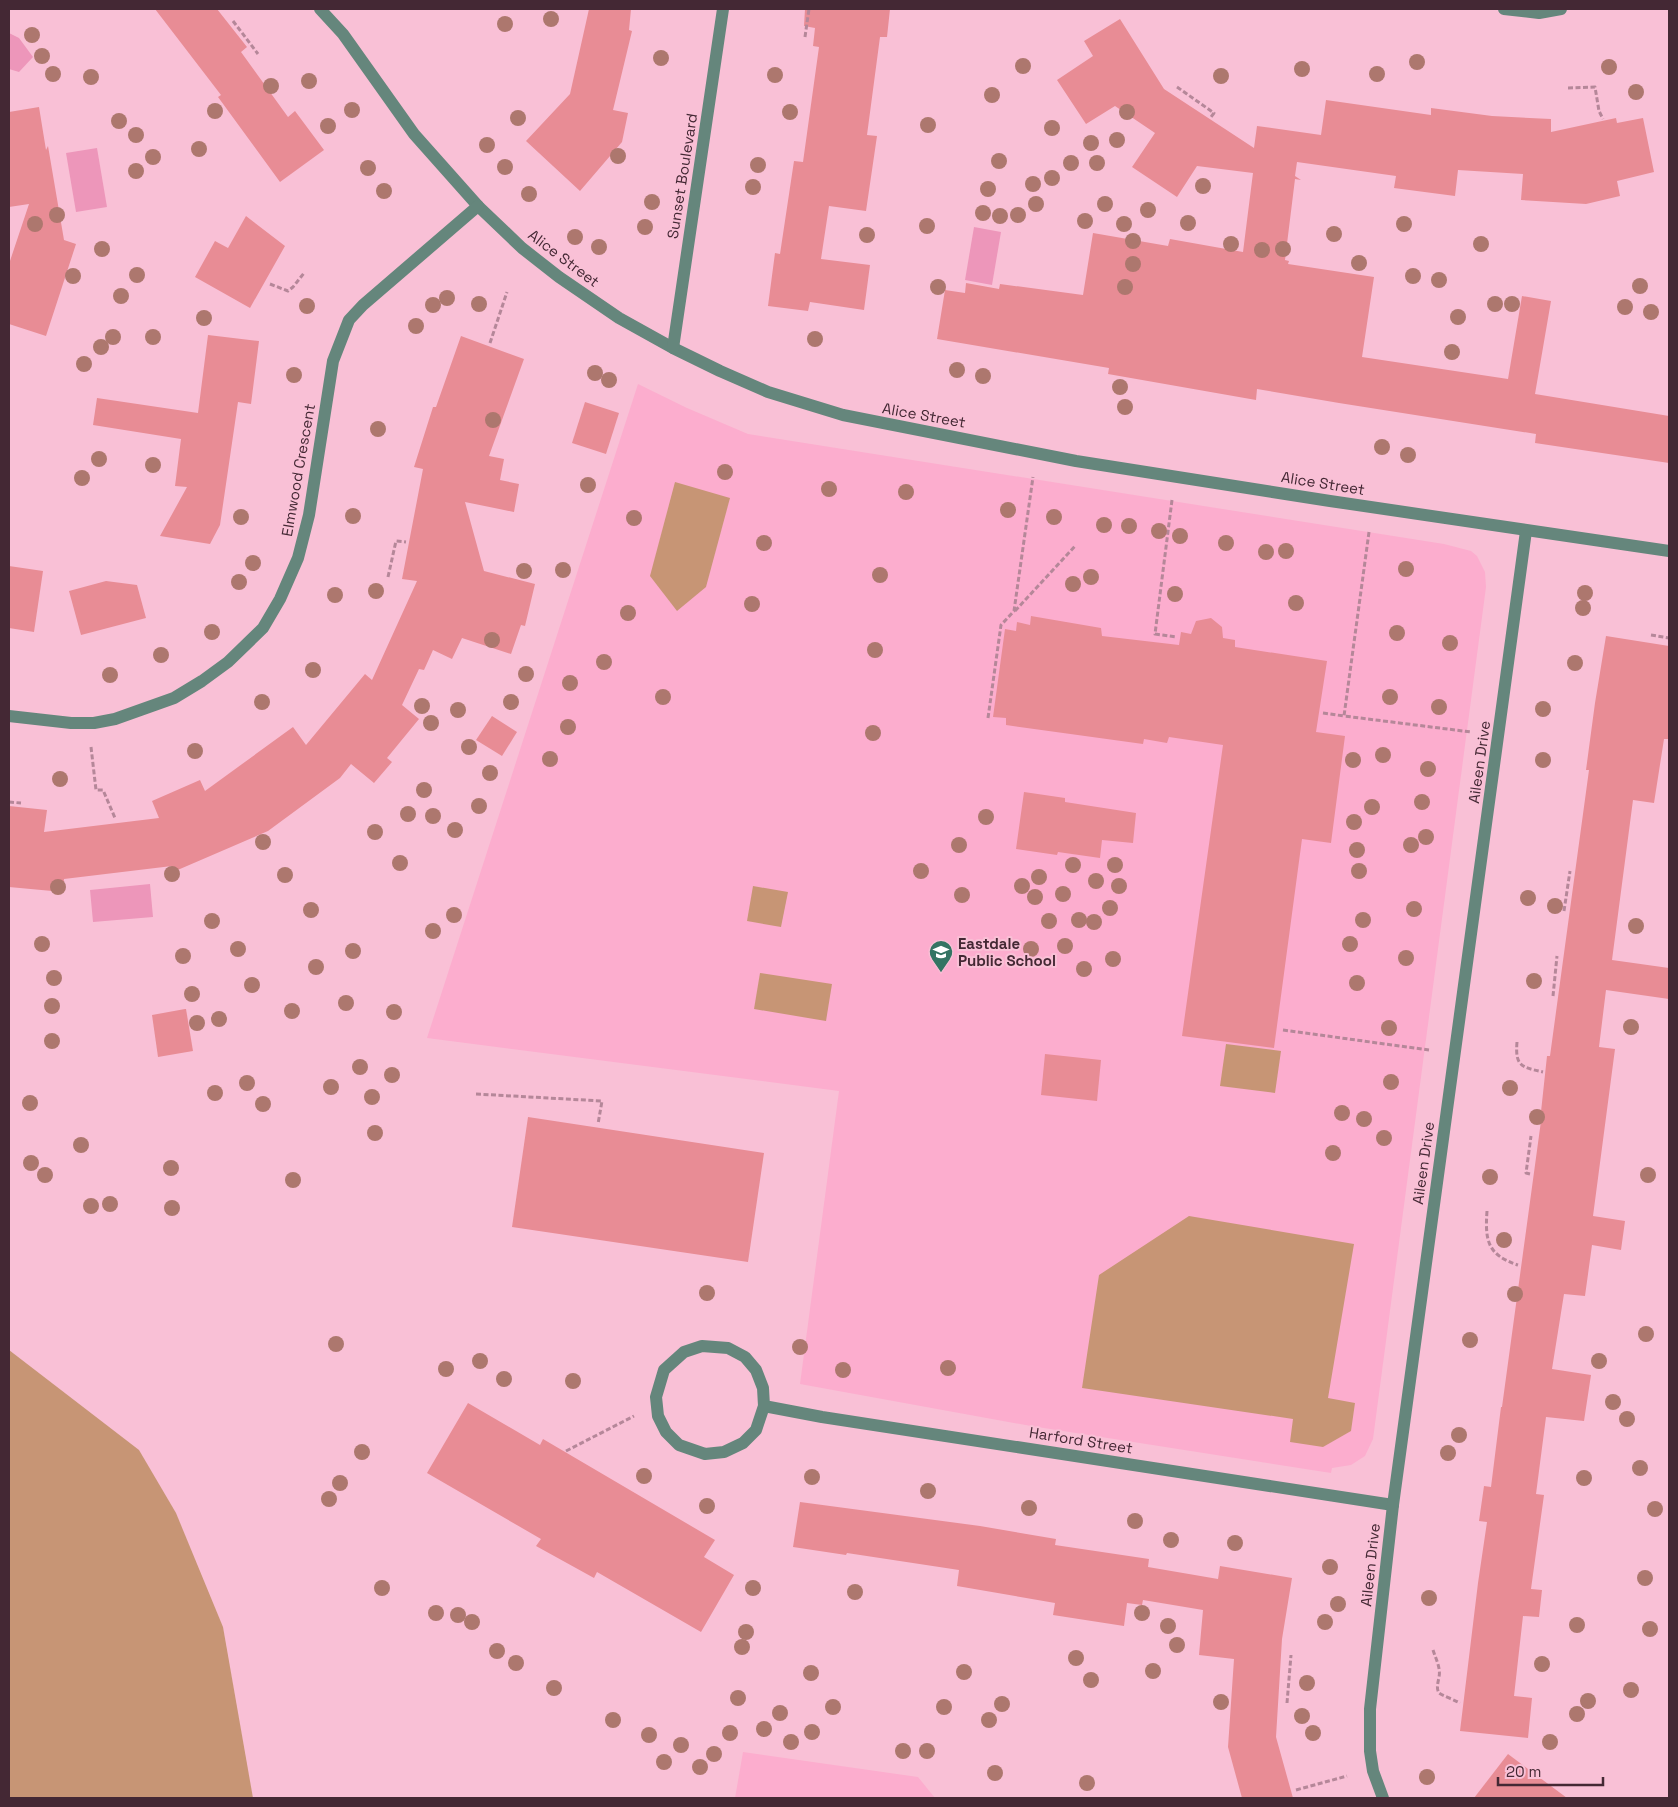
<svg xmlns="http://www.w3.org/2000/svg" width="1678" height="1807" font-family="'Space Grotesk',sans-serif">
  <style>
    .built { fill: #fcadce }
    .green { fill: #c79575 }
    .water { fill: #ed96ba }
    .building { fill: #e88c95 }
    .lines { fill: none; stroke-linecap: round; stroke-linejoin: round }
    .path { stroke: #b58799; stroke-width: 3; stroke-dasharray: 5 2.5; stroke-linecap: butt }
    .minor { stroke: #65867c; stroke-width: 12 }
    .tree { fill: #ad776e }
    .labels { text-anchor: middle; dominant-baseline: central; stroke-width: 4; stroke-linejoin: round; paint-order: stroke }
    .street-label { font-size: 15px; fill: #442834; stroke: #f9c0d6 }
    .poi-label { font-size: 15px; font-weight: bold; fill: #442834; stroke: #f9c0d6; text-anchor: start }
  </style>
  <rect width="100%" height="100%" fill="#f9c0d6"/>
  <g class="built">
    <path d="M638,384L687,408L748,434L1444,544L1471,551L1477,556L1485,572L1486,587L1373,1439L1365,1456L1351,1465L1332,1468L1331,1473L1031,1426L800,1384L839,1091L427,1038Z"/>
    <path d="M743,1752L918,1777L935,1798H735Z"/>
  </g>
  <g class="green">
    <path d="M675,482L730,498L706,587L677,611L650,576Z"/>
    <path d="M753,886L788,892L781,927L747,921Z"/>
    <path d="M760,973L832,984L826,1021L754,1009Z"/>
    <path d="M1226,1044L1281,1051L1275,1093L1220,1086Z"/>
    <path d="M1189,1216L1354,1244L1328,1398L1355,1403L1351,1431L1323,1447L1290,1442L1293,1419L1082,1388L1099,1275Z"/>
    <path d="M9,1350L139,1450L176,1513L223,1627L253,1798H9Z"/>
  </g>
  <g class="water">
    <path d="M9,33L19,38L33,57L19,72L9,69Z"/>
    <path d="M97,148L107,207L76,212L66,153Z"/>
    <path d="M974,227L1001,232L992,285L965,280Z"/>
    <path d="M150,884L153,917L93,922L90,890Z"/>
  </g>
  <g class="building">
    <path d="M155,9H217L247,47L241,52L288,117L295,111L324,150L280,182L218,97L221,95Z"/>
    <path d="M589,9H631L629,30L632,31L613,110L628,113L622,142L580,191L526,141L570,94Z"/>
    <path d="M805,9H890L887,37H880L867,135L877,136L866,211L829,206L821,259L870,265L864,310L810,302L808,311L768,306L775,253L780,254L794,161L803,162L819,47L813,46L815,28L804,26Z"/>
    <path d="M1120,19L1164,89L1254,148L1257,126L1321,135L1326,100L1431,115V108L1492,116L1551,119V132L1616,118L1617,123L1643,118L1654,172L1617,181L1620,196L1586,204L1521,200L1523,174L1458,170L1455,196L1394,188L1396,176L1297,162L1295,176L1301,180L1295,179L1285,260L1289,261L1288,264L1374,277L1362,357L1508,379L1522,296L1551,301L1535,394L1669,416V463L1535,443L1536,434L1339,403L1257,389L1256,400L1108,374L1109,368L937,339L945,290L965,293L966,283L999,289L1000,284L1083,295L1093,233L1168,246L1170,239L1243,252L1253,173L1197,166L1177,197L1132,167L1155,133L1115,106L1086,124L1057,80L1093,56L1084,41Z"/>
    <path d="M39,107L46,150L48,146L64,240L76,244L46,336L9,324V264L29,204L9,207V112Z"/>
    <path d="M246,216L285,246L250,308L195,277L215,241L228,248Z"/>
    <path d="M208,335L259,341L251,404L238,402L220,525L210,544L160,536L187,487L175,486L181,439L93,425L97,398L198,413Z"/>
    <path d="M461,336L524,359L489,456L504,459L500,480L519,484L514,512L465,502L484,571L535,584L525,626L521,625L511,654L462,638L452,659L433,650L424,670L419,669L402,705L419,719L387,758L392,762L374,783L351,764L340,778L268,831L173,872L172,866L64,879L63,892L9,887V806L47,810L44,832L159,818L152,801L200,780L205,791L293,727L306,745L365,674L372,680L417,581L402,579L423,469L414,467L433,407H436Z"/>
    <path d="M585,402L619,413L606,454L572,443Z"/>
    <path d="M9,566L43,571L34,632L9,628Z"/>
    <path d="M106,581L137,585L146,618L81,635L69,591Z"/>
    <path d="M1031,616L1101,628L1102,636L1179,645L1181,632L1191,634L1196,621L1211,618L1222,627L1223,638L1235,640V647L1327,661L1316,732L1345,736L1331,843L1302,839L1274,1048L1182,1036L1223,745L1169,737L1167,743L1144,739L1143,744L1006,725V718L993,717L1005,629L1016,631L1017,622L1030,625Z"/>
    <path d="M1606,636L1669,646V739H1664L1654,803L1633,800L1612,960L1669,968V999L1606,990L1599,1047L1615,1049L1593,1216L1625,1221L1621,1250L1592,1245L1585,1296L1564,1294L1552,1369L1591,1375L1584,1421L1546,1417L1536,1494L1544,1495L1531,1589L1542,1590L1539,1617L1523,1616L1514,1696L1532,1698L1528,1738L1460,1731L1478,1583L1487,1522L1479,1521L1484,1486L1491,1487L1501,1407H1502L1541,1121H1540L1547,1056H1550L1589,770H1586L1595,703Z"/>
    <path d="M492,716L517,732L502,756L476,740Z"/>
    <path d="M1024,792L1065,798V802L1136,813L1133,843L1102,840L1100,858L1058,852L1057,855L1016,849Z"/>
    <path d="M185,1009H186L193,1051L158,1057L152,1015Z"/>
    <path d="M1045,1054L1101,1060L1097,1101L1041,1095Z"/>
    <path d="M528,1117L764,1153L748,1262L512,1227Z"/>
    <path d="M468,1403L540,1445L543,1439L715,1540L704,1557L734,1575L701,1632L597,1572L594,1578L536,1546L541,1539L427,1473Z"/>
    <path d="M800,1502L980,1526L1056,1539L1055,1545L1149,1559L1148,1567L1218,1579L1220,1566L1292,1578L1282,1639L1276,1737L1293,1798H1242L1228,1747L1234,1659L1199,1655L1203,1610L1143,1600L1142,1605L1127,1603L1124,1626L1053,1615L1055,1603L957,1586L959,1570L847,1553L846,1555L793,1547Z"/>
    <path d="M1508,1754L1567,1798H1474Z"/>
  </g>
  <g class="lines">
    <g class="path">
      <path d="M233,21L258,54"/>
      <path d="M805,37L809,9"/>
      <path d="M1177,87L1214,113L1211,117"/>
      <path d="M1568,88L1595,87L1599,111L1603,119"/>
      <path d="M270,284L288,291L293,287L304,273"/>
      <path d="M490,343L507,292"/>
      <path d="M1172,500L1155,634L1177,637"/>
      <path d="M1369,532L1344,716L1471,732"/>
      <path d="M388,577L396,541L406,542"/>
      <path d="M1015,611L1076,545"/>
      <path d="M1651,635L1669,638"/>
      <path d="M1323,713L1344,716"/>
      <path d="M988,718L1001,625L1014,611L1033,477"/>
      <path d="M91,747L96,790H103L115,818"/>
      <path d="M9,802L21,803"/>
      <path d="M1564,911L1570,871"/>
      <path d="M1553,996L1557,956"/>
      <path d="M1283,1030L1429,1050"/>
      <path d="M1517,1042C1515,1066 1521,1067 1543,1072"/>
      <path d="M476,1094L602,1101L598,1124"/>
      <path d="M1530,1174L1526,1173L1531,1136"/>
      <path d="M1487,1211C1485,1240 1487,1255 1518,1265"/>
      <path d="M566,1451L634,1416"/>
      <path d="M1433,1650C1436,1659 1441,1669 1439,1677C1438,1683 1436,1688 1439,1693C1441,1695 1457,1701 1460,1703"/>
      <path d="M1287,1703L1291,1655"/>
      <path d="M1296,1790L1347,1776"/>
    </g>
    <g class="minor">
      <path d="M320,9L343,34L414,134L478,206L522,248L559,277L619,318L673,348L720,371L768,392L843,415L1076,461L1330,501L1669,551"/>
      <path d="M1504,9L1539,13L1561,9"/>
      <path d="M673,348L723,9"/>
      <path d="M9,716L71,723H94L115,719L174,698L202,681L228,662L263,628L280,599L298,558L309,515L333,361L349,320L363,305L478,206"/>
      <path d="M764,1406L763,1388L756,1370L745,1357L728,1348L702,1346L684,1352L664,1370L656,1397L658,1416L666,1432L679,1445L705,1454L724,1452L743,1443L756,1430L764,1406L822,1417L1393,1505"/>
      <path d="M1383,1798L1373,1771L1370,1751V1709L1393,1505L1526,531"/>
    </g>
  </g>
  <g class="tree">
    <circle cx="551" cy="19" r="8"/>
    <circle cx="505" cy="24" r="8"/>
    <circle cx="32" cy="35" r="8"/>
    <circle cx="42" cy="56" r="8"/>
    <circle cx="661" cy="58" r="8"/>
    <circle cx="1417" cy="62" r="8"/>
    <circle cx="1023" cy="66" r="8"/>
    <circle cx="1609" cy="67" r="8"/>
    <circle cx="1302" cy="69" r="8"/>
    <circle cx="53" cy="74" r="8"/>
    <circle cx="1377" cy="74" r="8"/>
    <circle cx="775" cy="75" r="8"/>
    <circle cx="1221" cy="76" r="8"/>
    <circle cx="91" cy="77" r="8"/>
    <circle cx="309" cy="81" r="8"/>
    <circle cx="271" cy="86" r="8"/>
    <circle cx="1636" cy="92" r="8"/>
    <circle cx="992" cy="95" r="8"/>
    <circle cx="352" cy="110" r="8"/>
    <circle cx="215" cy="111" r="8"/>
    <circle cx="790" cy="112" r="8"/>
    <circle cx="1127" cy="112" r="8"/>
    <circle cx="518" cy="118" r="8"/>
    <circle cx="119" cy="121" r="8"/>
    <circle cx="928" cy="125" r="8"/>
    <circle cx="328" cy="126" r="8"/>
    <circle cx="1052" cy="128" r="8"/>
    <circle cx="136" cy="135" r="8"/>
    <circle cx="1117" cy="140" r="8"/>
    <circle cx="1091" cy="143" r="8"/>
    <circle cx="487" cy="145" r="8"/>
    <circle cx="199" cy="149" r="8"/>
    <circle cx="618" cy="156" r="8"/>
    <circle cx="153" cy="157" r="8"/>
    <circle cx="999" cy="161" r="8"/>
    <circle cx="1071" cy="163" r="8"/>
    <circle cx="1097" cy="163" r="8"/>
    <circle cx="758" cy="165" r="8"/>
    <circle cx="505" cy="167" r="8"/>
    <circle cx="368" cy="168" r="8"/>
    <circle cx="136" cy="171" r="8"/>
    <circle cx="1052" cy="178" r="8"/>
    <circle cx="1033" cy="184" r="8"/>
    <circle cx="1203" cy="186" r="8"/>
    <circle cx="753" cy="187" r="8"/>
    <circle cx="988" cy="189" r="8"/>
    <circle cx="384" cy="191" r="8"/>
    <circle cx="529" cy="194" r="8"/>
    <circle cx="652" cy="202" r="8"/>
    <circle cx="1036" cy="204" r="8"/>
    <circle cx="1105" cy="204" r="8"/>
    <circle cx="1148" cy="210" r="8"/>
    <circle cx="983" cy="213" r="8"/>
    <circle cx="57" cy="215" r="8"/>
    <circle cx="1018" cy="215" r="8"/>
    <circle cx="1000" cy="216" r="8"/>
    <circle cx="1085" cy="221" r="8"/>
    <circle cx="1188" cy="223" r="8"/>
    <circle cx="35" cy="224" r="8"/>
    <circle cx="1124" cy="224" r="8"/>
    <circle cx="1404" cy="224" r="8"/>
    <circle cx="927" cy="226" r="8"/>
    <circle cx="645" cy="227" r="8"/>
    <circle cx="1334" cy="234" r="8"/>
    <circle cx="867" cy="235" r="8"/>
    <circle cx="575" cy="237" r="8"/>
    <circle cx="1133" cy="241" r="8"/>
    <circle cx="1231" cy="244" r="8"/>
    <circle cx="1481" cy="244" r="8"/>
    <circle cx="599" cy="247" r="8"/>
    <circle cx="102" cy="249" r="8"/>
    <circle cx="1283" cy="249" r="8"/>
    <circle cx="1262" cy="250" r="8"/>
    <circle cx="1359" cy="263" r="8"/>
    <circle cx="1133" cy="264" r="8"/>
    <circle cx="137" cy="275" r="8"/>
    <circle cx="73" cy="276" r="8"/>
    <circle cx="1413" cy="276" r="8"/>
    <circle cx="1439" cy="280" r="8"/>
    <circle cx="1640" cy="286" r="8"/>
    <circle cx="938" cy="287" r="8"/>
    <circle cx="1125" cy="287" r="8"/>
    <circle cx="121" cy="296" r="8"/>
    <circle cx="447" cy="298" r="8"/>
    <circle cx="479" cy="304" r="8"/>
    <circle cx="1495" cy="304" r="8"/>
    <circle cx="1512" cy="304" r="8"/>
    <circle cx="433" cy="305" r="8"/>
    <circle cx="307" cy="306" r="8"/>
    <circle cx="1625" cy="307" r="8"/>
    <circle cx="1651" cy="312" r="8"/>
    <circle cx="1458" cy="317" r="8"/>
    <circle cx="204" cy="318" r="8"/>
    <circle cx="416" cy="326" r="8"/>
    <circle cx="113" cy="337" r="8"/>
    <circle cx="153" cy="337" r="8"/>
    <circle cx="815" cy="339" r="8"/>
    <circle cx="101" cy="347" r="8"/>
    <circle cx="1452" cy="352" r="8"/>
    <circle cx="84" cy="364" r="8"/>
    <circle cx="957" cy="370" r="8"/>
    <circle cx="595" cy="373" r="8"/>
    <circle cx="294" cy="375" r="8"/>
    <circle cx="983" cy="376" r="8"/>
    <circle cx="609" cy="380" r="8"/>
    <circle cx="1120" cy="387" r="8"/>
    <circle cx="1125" cy="407" r="8"/>
    <circle cx="493" cy="420" r="8"/>
    <circle cx="378" cy="429" r="8"/>
    <circle cx="1382" cy="447" r="8"/>
    <circle cx="1408" cy="455" r="8"/>
    <circle cx="99" cy="459" r="8"/>
    <circle cx="153" cy="465" r="8"/>
    <circle cx="725" cy="472" r="8"/>
    <circle cx="82" cy="478" r="8"/>
    <circle cx="588" cy="485" r="8"/>
    <circle cx="829" cy="489" r="8"/>
    <circle cx="906" cy="492" r="8"/>
    <circle cx="1008" cy="510" r="8"/>
    <circle cx="353" cy="516" r="8"/>
    <circle cx="241" cy="517" r="8"/>
    <circle cx="1054" cy="517" r="8"/>
    <circle cx="634" cy="518" r="8"/>
    <circle cx="1104" cy="525" r="8"/>
    <circle cx="1129" cy="526" r="8"/>
    <circle cx="1159" cy="531" r="8"/>
    <circle cx="1180" cy="536" r="8"/>
    <circle cx="764" cy="543" r="8"/>
    <circle cx="1226" cy="543" r="8"/>
    <circle cx="1286" cy="551" r="8"/>
    <circle cx="1266" cy="552" r="8"/>
    <circle cx="253" cy="563" r="8"/>
    <circle cx="1406" cy="569" r="8"/>
    <circle cx="563" cy="570" r="8"/>
    <circle cx="524" cy="571" r="8"/>
    <circle cx="880" cy="575" r="8"/>
    <circle cx="1091" cy="577" r="8"/>
    <circle cx="239" cy="582" r="8"/>
    <circle cx="1073" cy="584" r="8"/>
    <circle cx="376" cy="591" r="8"/>
    <circle cx="1585" cy="593" r="8"/>
    <circle cx="1175" cy="594" r="8"/>
    <circle cx="335" cy="595" r="8"/>
    <circle cx="1296" cy="603" r="8"/>
    <circle cx="752" cy="604" r="8"/>
    <circle cx="1583" cy="608" r="8"/>
    <circle cx="628" cy="613" r="8"/>
    <circle cx="212" cy="632" r="8"/>
    <circle cx="1397" cy="633" r="8"/>
    <circle cx="492" cy="640" r="8"/>
    <circle cx="1450" cy="643" r="8"/>
    <circle cx="875" cy="650" r="8"/>
    <circle cx="161" cy="655" r="8"/>
    <circle cx="604" cy="662" r="8"/>
    <circle cx="1575" cy="663" r="8"/>
    <circle cx="313" cy="670" r="8"/>
    <circle cx="526" cy="674" r="8"/>
    <circle cx="110" cy="675" r="8"/>
    <circle cx="570" cy="683" r="8"/>
    <circle cx="663" cy="697" r="8"/>
    <circle cx="1390" cy="697" r="8"/>
    <circle cx="262" cy="702" r="8"/>
    <circle cx="511" cy="702" r="8"/>
    <circle cx="422" cy="706" r="8"/>
    <circle cx="1439" cy="707" r="8"/>
    <circle cx="1543" cy="709" r="8"/>
    <circle cx="458" cy="710" r="8"/>
    <circle cx="431" cy="723" r="8"/>
    <circle cx="568" cy="727" r="8"/>
    <circle cx="873" cy="733" r="8"/>
    <circle cx="469" cy="747" r="8"/>
    <circle cx="195" cy="751" r="8"/>
    <circle cx="1383" cy="755" r="8"/>
    <circle cx="550" cy="759" r="8"/>
    <circle cx="1353" cy="760" r="8"/>
    <circle cx="1543" cy="760" r="8"/>
    <circle cx="1428" cy="769" r="8"/>
    <circle cx="490" cy="773" r="8"/>
    <circle cx="60" cy="779" r="8"/>
    <circle cx="424" cy="790" r="8"/>
    <circle cx="1422" cy="802" r="8"/>
    <circle cx="479" cy="806" r="8"/>
    <circle cx="1372" cy="807" r="8"/>
    <circle cx="408" cy="814" r="8"/>
    <circle cx="433" cy="816" r="8"/>
    <circle cx="986" cy="817" r="8"/>
    <circle cx="1354" cy="822" r="8"/>
    <circle cx="455" cy="830" r="8"/>
    <circle cx="375" cy="832" r="8"/>
    <circle cx="1426" cy="837" r="8"/>
    <circle cx="263" cy="842" r="8"/>
    <circle cx="959" cy="845" r="8"/>
    <circle cx="1411" cy="845" r="8"/>
    <circle cx="1357" cy="850" r="8"/>
    <circle cx="400" cy="863" r="8"/>
    <circle cx="1073" cy="865" r="8"/>
    <circle cx="1115" cy="865" r="8"/>
    <circle cx="921" cy="871" r="8"/>
    <circle cx="1359" cy="871" r="8"/>
    <circle cx="172" cy="874" r="8"/>
    <circle cx="285" cy="875" r="8"/>
    <circle cx="1039" cy="877" r="8"/>
    <circle cx="1096" cy="881" r="8"/>
    <circle cx="1022" cy="886" r="8"/>
    <circle cx="1119" cy="886" r="8"/>
    <circle cx="58" cy="887" r="8"/>
    <circle cx="1063" cy="894" r="8"/>
    <circle cx="962" cy="895" r="8"/>
    <circle cx="1035" cy="897" r="8"/>
    <circle cx="1528" cy="898" r="8"/>
    <circle cx="1555" cy="906" r="8"/>
    <circle cx="1110" cy="908" r="8"/>
    <circle cx="1414" cy="909" r="8"/>
    <circle cx="311" cy="910" r="8"/>
    <circle cx="454" cy="915" r="8"/>
    <circle cx="1079" cy="920" r="8"/>
    <circle cx="1363" cy="920" r="8"/>
    <circle cx="212" cy="921" r="8"/>
    <circle cx="1049" cy="921" r="8"/>
    <circle cx="1094" cy="922" r="8"/>
    <circle cx="1636" cy="926" r="8"/>
    <circle cx="433" cy="931" r="8"/>
    <circle cx="42" cy="944" r="8"/>
    <circle cx="1350" cy="944" r="8"/>
    <circle cx="1065" cy="946" r="8"/>
    <circle cx="238" cy="949" r="8"/>
    <circle cx="1031" cy="949" r="8"/>
    <circle cx="353" cy="951" r="8"/>
    <circle cx="183" cy="956" r="8"/>
    <circle cx="1406" cy="958" r="8"/>
    <circle cx="1113" cy="959" r="8"/>
    <circle cx="316" cy="967" r="8"/>
    <circle cx="1084" cy="969" r="8"/>
    <circle cx="54" cy="978" r="8"/>
    <circle cx="1534" cy="981" r="8"/>
    <circle cx="1357" cy="983" r="8"/>
    <circle cx="252" cy="985" r="8"/>
    <circle cx="192" cy="994" r="8"/>
    <circle cx="346" cy="1003" r="8"/>
    <circle cx="52" cy="1006" r="8"/>
    <circle cx="292" cy="1011" r="8"/>
    <circle cx="394" cy="1012" r="8"/>
    <circle cx="219" cy="1019" r="8"/>
    <circle cx="197" cy="1023" r="8"/>
    <circle cx="1631" cy="1027" r="8"/>
    <circle cx="1389" cy="1028" r="8"/>
    <circle cx="52" cy="1041" r="8"/>
    <circle cx="360" cy="1067" r="8"/>
    <circle cx="392" cy="1075" r="8"/>
    <circle cx="1391" cy="1082" r="8"/>
    <circle cx="247" cy="1083" r="8"/>
    <circle cx="331" cy="1087" r="8"/>
    <circle cx="1510" cy="1088" r="8"/>
    <circle cx="215" cy="1093" r="8"/>
    <circle cx="372" cy="1097" r="8"/>
    <circle cx="30" cy="1103" r="8"/>
    <circle cx="263" cy="1104" r="8"/>
    <circle cx="1342" cy="1113" r="8"/>
    <circle cx="1537" cy="1117" r="8"/>
    <circle cx="1364" cy="1119" r="8"/>
    <circle cx="375" cy="1133" r="8"/>
    <circle cx="1384" cy="1138" r="8"/>
    <circle cx="81" cy="1145" r="8"/>
    <circle cx="1333" cy="1153" r="8"/>
    <circle cx="31" cy="1163" r="8"/>
    <circle cx="171" cy="1168" r="8"/>
    <circle cx="45" cy="1175" r="8"/>
    <circle cx="1648" cy="1175" r="8"/>
    <circle cx="1490" cy="1177" r="8"/>
    <circle cx="293" cy="1180" r="8"/>
    <circle cx="110" cy="1204" r="8"/>
    <circle cx="91" cy="1206" r="8"/>
    <circle cx="172" cy="1208" r="8"/>
    <circle cx="1504" cy="1240" r="8"/>
    <circle cx="707" cy="1293" r="8"/>
    <circle cx="1515" cy="1294" r="8"/>
    <circle cx="1646" cy="1334" r="8"/>
    <circle cx="1470" cy="1340" r="8"/>
    <circle cx="336" cy="1344" r="8"/>
    <circle cx="800" cy="1347" r="8"/>
    <circle cx="480" cy="1361" r="8"/>
    <circle cx="1599" cy="1361" r="8"/>
    <circle cx="948" cy="1368" r="8"/>
    <circle cx="446" cy="1369" r="8"/>
    <circle cx="843" cy="1370" r="8"/>
    <circle cx="504" cy="1379" r="8"/>
    <circle cx="573" cy="1381" r="8"/>
    <circle cx="1613" cy="1402" r="8"/>
    <circle cx="1627" cy="1419" r="8"/>
    <circle cx="1459" cy="1435" r="8"/>
    <circle cx="362" cy="1452" r="8"/>
    <circle cx="1448" cy="1453" r="8"/>
    <circle cx="1640" cy="1468" r="8"/>
    <circle cx="644" cy="1476" r="8"/>
    <circle cx="812" cy="1477" r="8"/>
    <circle cx="1584" cy="1478" r="8"/>
    <circle cx="340" cy="1483" r="8"/>
    <circle cx="928" cy="1491" r="8"/>
    <circle cx="329" cy="1499" r="8"/>
    <circle cx="707" cy="1506" r="8"/>
    <circle cx="1029" cy="1508" r="8"/>
    <circle cx="1655" cy="1509" r="8"/>
    <circle cx="1135" cy="1521" r="8"/>
    <circle cx="1171" cy="1540" r="8"/>
    <circle cx="1235" cy="1543" r="8"/>
    <circle cx="1330" cy="1567" r="8"/>
    <circle cx="1645" cy="1578" r="8"/>
    <circle cx="382" cy="1588" r="8"/>
    <circle cx="753" cy="1588" r="8"/>
    <circle cx="855" cy="1592" r="8"/>
    <circle cx="1429" cy="1598" r="8"/>
    <circle cx="1338" cy="1604" r="8"/>
    <circle cx="436" cy="1613" r="8"/>
    <circle cx="1142" cy="1613" r="8"/>
    <circle cx="458" cy="1615" r="8"/>
    <circle cx="472" cy="1622" r="8"/>
    <circle cx="1325" cy="1622" r="8"/>
    <circle cx="1577" cy="1625" r="8"/>
    <circle cx="1168" cy="1626" r="8"/>
    <circle cx="1650" cy="1629" r="8"/>
    <circle cx="746" cy="1632" r="8"/>
    <circle cx="1177" cy="1645" r="8"/>
    <circle cx="742" cy="1647" r="8"/>
    <circle cx="497" cy="1651" r="8"/>
    <circle cx="1076" cy="1658" r="8"/>
    <circle cx="516" cy="1663" r="8"/>
    <circle cx="1542" cy="1664" r="8"/>
    <circle cx="1153" cy="1671" r="8"/>
    <circle cx="964" cy="1672" r="8"/>
    <circle cx="811" cy="1673" r="8"/>
    <circle cx="1091" cy="1680" r="8"/>
    <circle cx="1307" cy="1683" r="8"/>
    <circle cx="554" cy="1688" r="8"/>
    <circle cx="1631" cy="1690" r="8"/>
    <circle cx="738" cy="1698" r="8"/>
    <circle cx="1588" cy="1701" r="8"/>
    <circle cx="1221" cy="1702" r="8"/>
    <circle cx="1002" cy="1704" r="8"/>
    <circle cx="833" cy="1707" r="8"/>
    <circle cx="944" cy="1707" r="8"/>
    <circle cx="780" cy="1713" r="8"/>
    <circle cx="1577" cy="1714" r="8"/>
    <circle cx="1302" cy="1716" r="8"/>
    <circle cx="613" cy="1720" r="8"/>
    <circle cx="989" cy="1720" r="8"/>
    <circle cx="764" cy="1729" r="8"/>
    <circle cx="812" cy="1732" r="8"/>
    <circle cx="730" cy="1733" r="8"/>
    <circle cx="1313" cy="1733" r="8"/>
    <circle cx="649" cy="1735" r="8"/>
    <circle cx="791" cy="1742" r="8"/>
    <circle cx="1550" cy="1742" r="8"/>
    <circle cx="681" cy="1745" r="8"/>
    <circle cx="903" cy="1751" r="8"/>
    <circle cx="927" cy="1751" r="8"/>
    <circle cx="714" cy="1754" r="8"/>
    <circle cx="664" cy="1762" r="8"/>
    <circle cx="700" cy="1767" r="8"/>
    <circle cx="995" cy="1773" r="8"/>
    <circle cx="1427" cy="1777" r="8"/>
    <circle cx="1087" cy="1783" r="8"/>
  </g>
  <defs>
    <g id="school-pin" transform="scale(1.25)"><path d="M0 17L-7.5 6A9.5 9.5 0 1 1 7.5 6Z" fill="#347463" stroke="#f9c0d6"/><path d="M0-5L7-2L0 1L-7-2ZM-4 1L0 2.5L4 1V4Q0 6-4 4Z" fill="#fff"/></g>
  </defs>
  <g fill-rule="evenodd">
    <use href="#school-pin" x="941" y="952"/>
  </g>
  <g class="labels">
    <g class="street-label">
      <text transform="translate(682 176) rotate(-81)">Sunset Boulevard</text>
      <text transform="translate(564 258) rotate(37)">Alice Street</text>
      <text transform="translate(924 415) rotate(10)">Alice Street</text>
      <text transform="translate(298 470) rotate(-80)">Elmwood Crescent</text>
      <text transform="translate(1323 483) rotate(9)">Alice Street</text>
      <text transform="translate(1479 762) rotate(-82)">Aileen Drive</text>
      <text transform="translate(1423 1163) rotate(-82)">Aileen Drive</text>
      <text transform="translate(1081 1440) rotate(9)">Harford Street</text>
      <text transform="translate(1370 1565) rotate(-84)">Aileen Drive</text>
    </g>
    <g class="poi-label">
      <text x="958" y="943">Eastdale<tspan x="958" dy="17">Public School</tspan></text>
    </g>
  </g>
  <rect width="1678" height="1807" fill="none" stroke="#442834" stroke-width="20"/>
  <path d="M1498 1777v8h105v-8" fill="none" stroke="#442834" stroke-width="2.5"/>
  <text x="1506" y="1777" font-size="15" fill="#442834" stroke="#f9c0d6" stroke-width="4" paint-order="stroke">20 m</text>
</svg>
